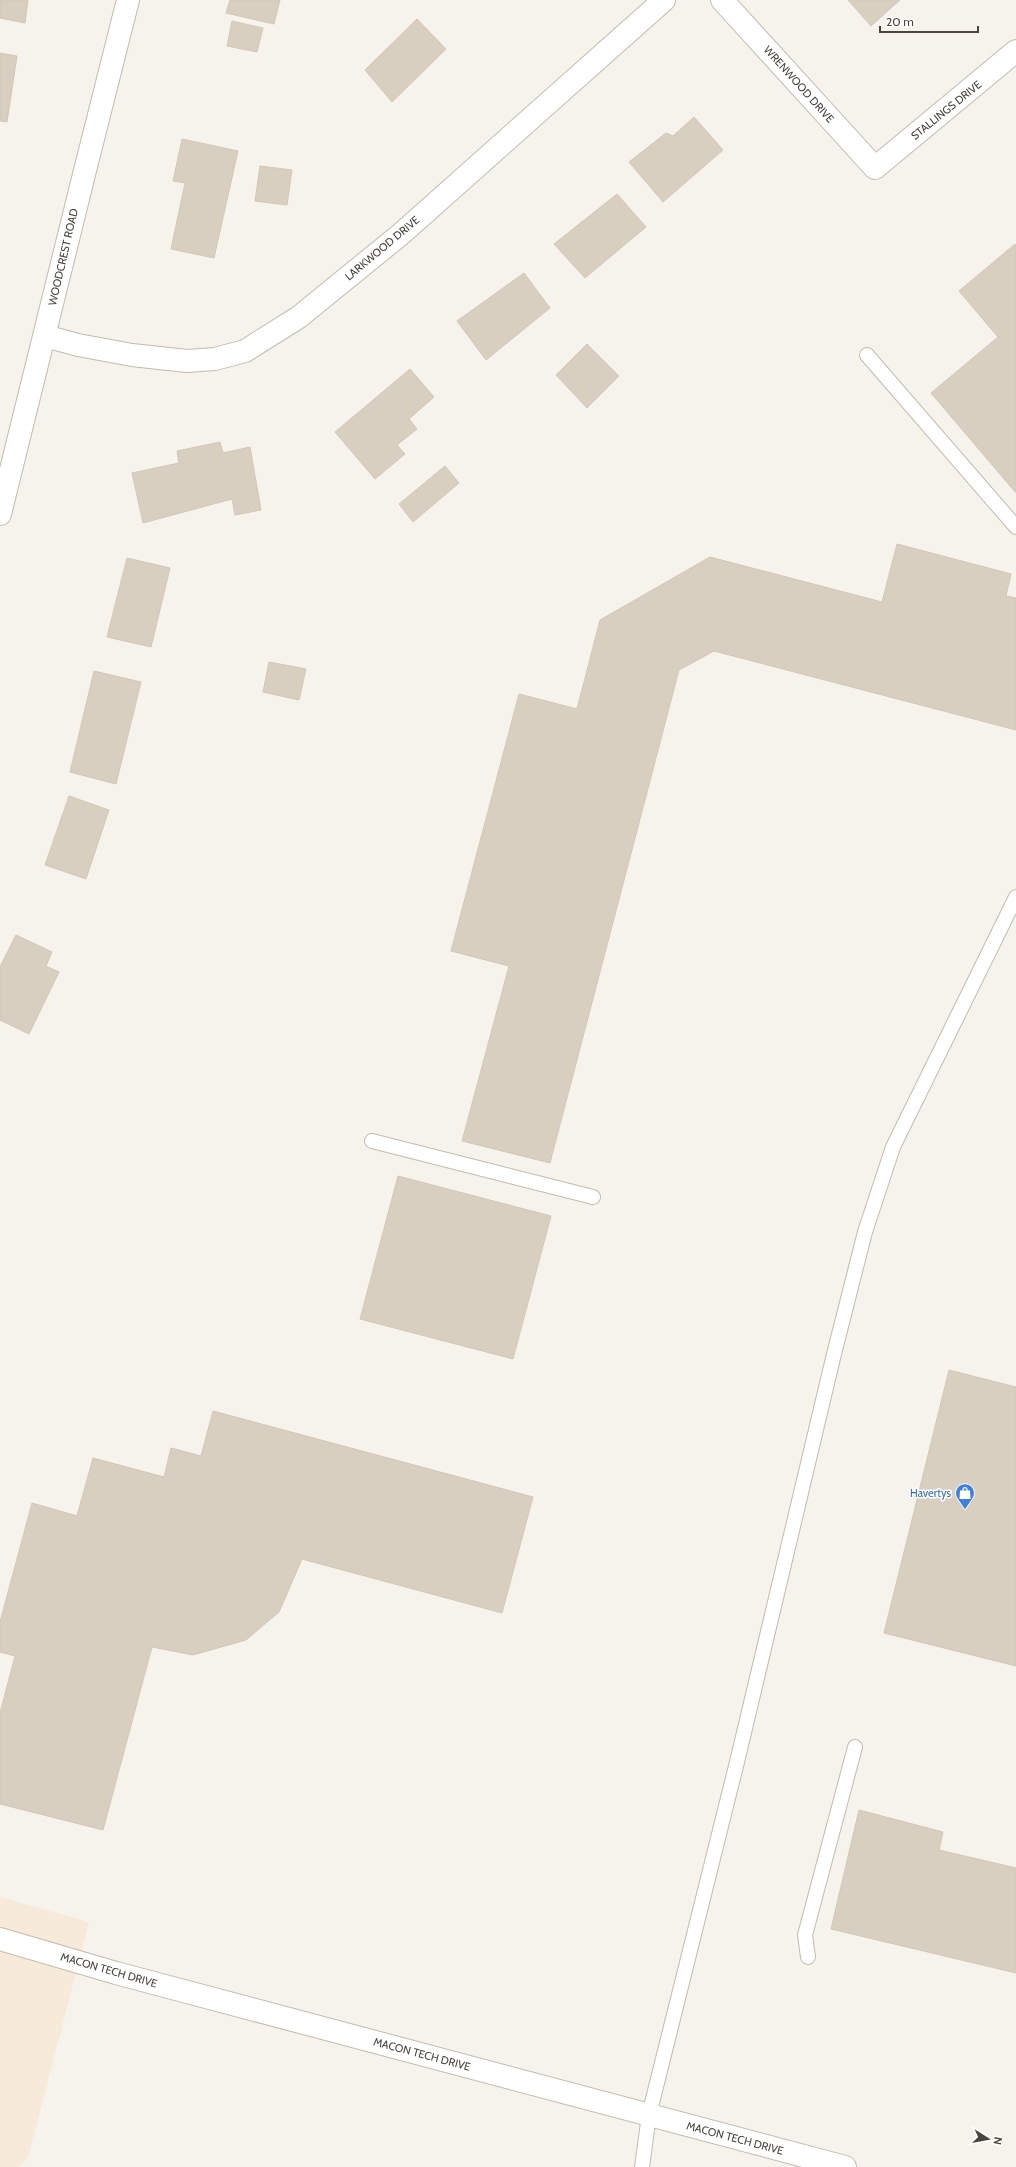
<svg xmlns="http://www.w3.org/2000/svg" width="1016" height="2167" font-family="Cabin,sans-serif">
  <style>
    .commercial { fill: #f7ead8 }
    .building { fill: #d8cfc1; stroke: #d3c7b4 }
    .lines { fill: none; stroke-linecap: round; stroke-linejoin: round }
    .service-casing { stroke: #c2bbae; stroke-width: 16 }
    .minor-casing { stroke: #c2bbae; stroke-width: 24 }
    .service { stroke: #fff; stroke-width: 14 }
    .minor { stroke: #fff; stroke-width: 22 }
    .labels { text-anchor: middle; dominant-baseline: central; stroke-width: 3; stroke-linejoin: round; paint-order: stroke }
    .street-label { font-size: 11px; fill: #4b4439; stroke: #fff }
    .shop-label { font-size: 11px; fill: #366cbe; stroke: #fff; text-anchor: end }
  </style>
  <rect width="100%" height="100%" fill="#f6f3ec"/>
  <path class="commercial" d="M0,1897L89,1922L28,2158L18,2167H0Z"/>
  <g class="building">
    <path d="M0,0H28L25,23L0,18Z"/>
    <path d="M230,0H280L274,24L226,13Z"/>
    <path d="M848,0H900L871,26Z"/>
    <path d="M417,19L446,49L392,102L365,70Z"/>
    <path d="M232,21L263,28L257,52L227,46Z"/>
    <path d="M0,53L17,56L7,122L0,121Z"/>
    <path d="M694,117L723,150L663,202L629,162L666,133L673,136Z"/>
    <path d="M182,139L238,151L214,258L171,249L185,183L173,181Z"/>
    <path d="M260,166L292,170L287,205L255,201Z"/>
    <path d="M617,194L646,227L585,278L554,244Z"/>
    <path d="M1015,244L1016,246V493L931,393L998,337L959,291Z"/>
    <path d="M524,273L550,308L486,360L457,321Z"/>
    <path d="M587,344L619,376L587,408L556,375Z"/>
    <path d="M410,369L434,397L409,419L417,429L397,445L405,454L375,479L335,432Z"/>
    <path d="M220,442L223,453L250,447L261,510L235,515L232,499L143,523L132,473L179,463L177,451Z"/>
    <path d="M445,466L459,483L413,522L399,504Z"/>
    <path d="M897,544L1011,574L1006,596L1016,598V730L714,651L679,670L550,1163L462,1141L509,966L451,951L519,694L577,709L600,620L710,557L882,602Z"/>
    <path d="M127,558L170,568L151,647L107,637Z"/>
    <path d="M269,662L306,669L299,700L263,692Z"/>
    <path d="M94,671L141,682L116,784L70,772Z"/>
    <path d="M69,796L109,810L86,879L45,865Z"/>
    <path d="M16,935L52,952L46,966L59,972L29,1034L0,1020V967Z"/>
    <path d="M398,1176L551,1216L513,1359L360,1319Z"/>
    <path d="M949,1370L1016,1387V1666L884,1633Z"/>
    <path d="M213,1411L533,1497L502,1613L302,1559L279,1612L246,1640L193,1655L152,1647L103,1830L0,1804V1713L15,1656L0,1652V1622L32,1503L77,1516L93,1458L164,1477L171,1448L201,1456Z"/>
    <path d="M859,1810L943,1832L939,1850L1016,1868V1973L831,1929Z"/>
  </g>
  <g class="lines">
    <g class="service-casing">
      <g id="service">
        <path d="M867,355L1016,527"/>
        <path d="M372,1141L593,1197"/>
        <path d="M808,1957L805,1935L855,1747"/>
        <path d="M642,2167L649,2115L737,1762L834,1354L865,1232L893,1147L1016,897"/>
      </g>
    </g>
    <g class="minor-casing">
      <g id="minor">
        <path d="M722,0L875,168L1016,51"/>
        <path d="M45,336L78,345L132,355L187,361L215,359L245,351L299,317L401,234L664,0"/>
        <path d="M0,514C43,343 84,171 128,0"/>
        <path d="M0,1939L116,1973L845,2167"/>
      </g>
    </g>
    <use href="#service" class="service"/>
    <use href="#minor" class="minor"/>
  </g>
  <defs>
    <g id="shop-pin" transform="scale(1)"><path d="M0 17L-7.5 6A9.5 9.5 0 1 1 7.5 6Z" fill="#3f7fe0" stroke="#fff"/><path d="M-5-2.5h2.3a2.7 3.5 0 0 1 5.4 0H5L5.5 6h-11ZM-1.5-2.5h3a1.5 2.3 0 0 0-3 0Z" fill="#fff"/></g>
  </defs>
  <g fill-rule="evenodd">
    <use href="#shop-pin" x="965" y="1493"/>
  </g>
  <g class="labels">
    <g class="street-label">
      <text transform="translate(799 84) rotate(48)">WRENWOOD DRIVE</text>
      <text transform="translate(946 110) rotate(-39)">STALLINGS DRIVE</text>
      <text transform="translate(382 248) rotate(-40)">LARKWOOD DRIVE</text>
      <text transform="translate(63 257) rotate(-77)">WOODCREST ROAD</text>
      <text transform="translate(109 1970) rotate(16)">MACON TECH DRIVE</text>
      <text transform="translate(422 2054) rotate(15)">MACON TECH DRIVE</text>
      <text transform="translate(735 2138) rotate(15)">MACON TECH DRIVE</text>
    </g>
    <g class="shop-label">
      <text x="951" y="1493">Havertys</text>
    </g>
  </g>
  <g transform="translate(988 2139) rotate(101)" stroke="#ffffff" stroke-width="3" paint-order="stroke">
  <path d="M0-3L7 15L0 10L-7 15Z" fill="#4b4439"/>
  <text y="-6" font-size="11" font-weight="bold" text-anchor="middle" fill="#4b4439">N</text>
  </g>
  <path d="M880 26v6h98v-6" fill="none" stroke="#4b4439" stroke-width="2"/>
  <text x="886" y="26" font-size="12" fill="#4b4439" stroke="#ffffff" stroke-width="3" paint-order="stroke">20 m</text>
</svg>
